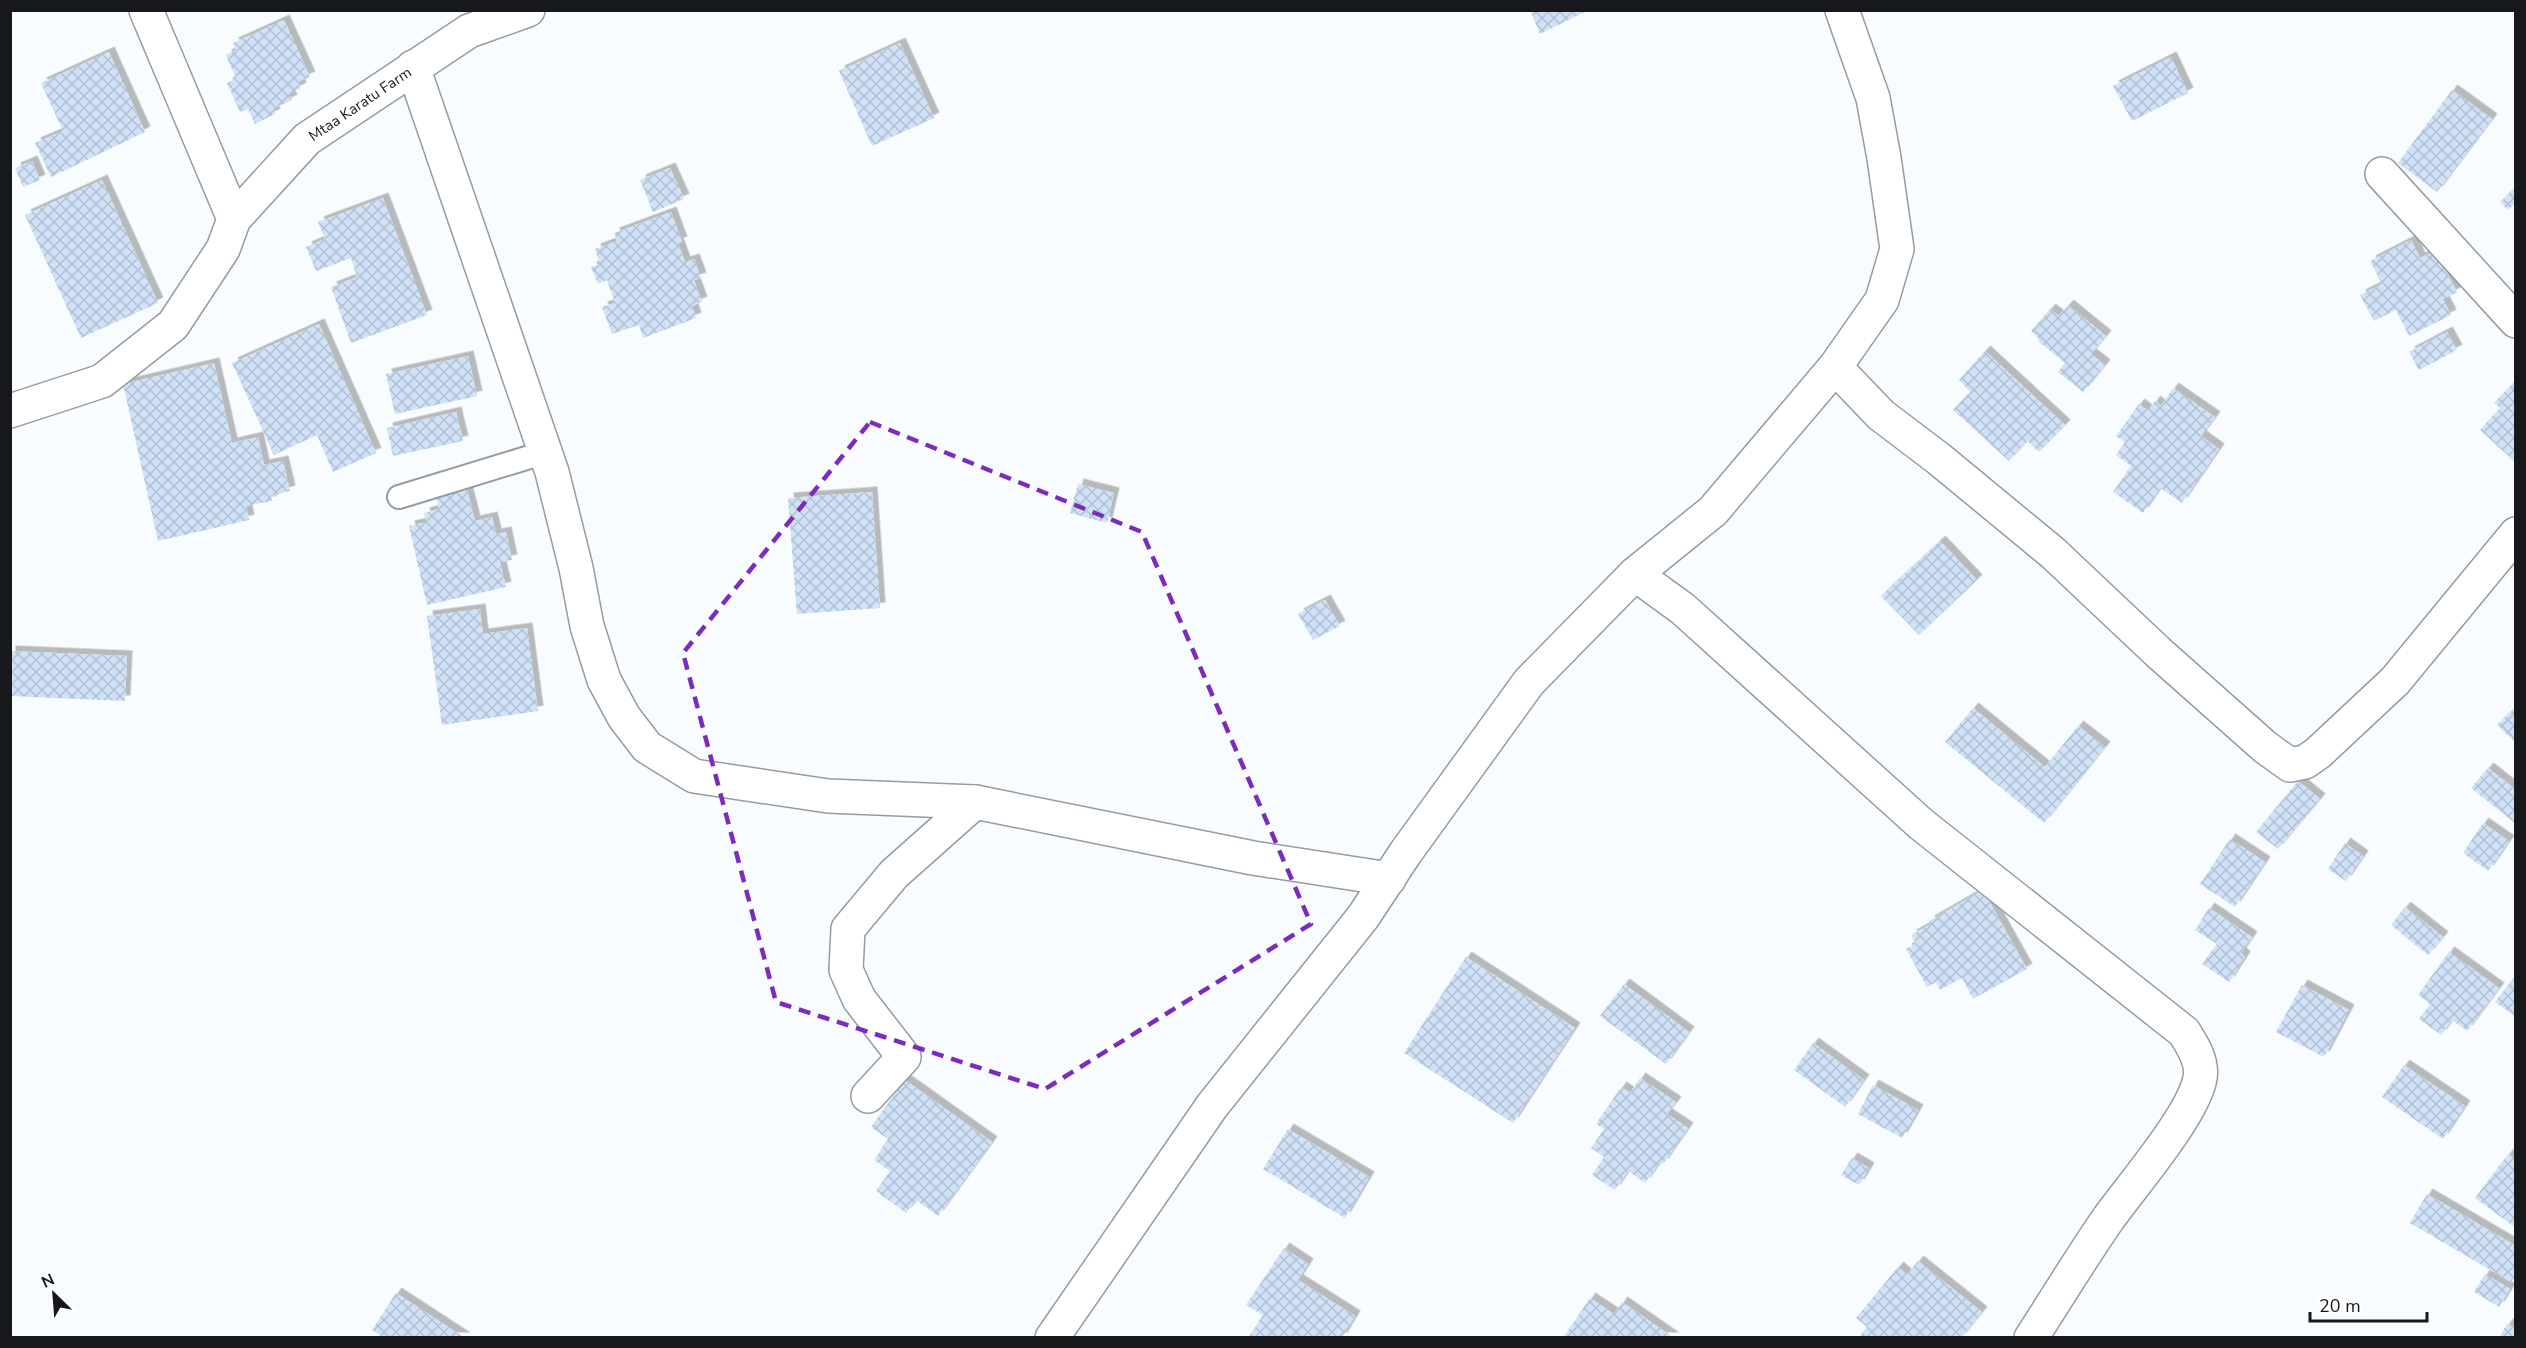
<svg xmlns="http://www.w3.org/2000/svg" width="2526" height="1348" font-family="'Nunito Sans',sans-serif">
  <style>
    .building { fill: url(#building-cross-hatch); filter: url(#shadow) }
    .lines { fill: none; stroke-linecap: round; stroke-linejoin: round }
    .lane-casing { stroke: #949ba3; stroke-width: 26 }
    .street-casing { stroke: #949ba3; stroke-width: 36 }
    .lane { stroke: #fff; stroke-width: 22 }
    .street { stroke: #fff; stroke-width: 33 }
    .marked { fill: none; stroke: #7b2cbf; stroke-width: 4.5; stroke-dasharray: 12 8; stroke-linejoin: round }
    .labels { text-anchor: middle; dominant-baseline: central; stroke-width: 4.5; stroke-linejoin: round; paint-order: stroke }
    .street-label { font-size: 15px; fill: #16181b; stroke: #fff }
  </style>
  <defs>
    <pattern id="building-cross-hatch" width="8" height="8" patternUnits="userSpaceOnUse" patternTransform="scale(1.5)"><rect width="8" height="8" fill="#cfe2f7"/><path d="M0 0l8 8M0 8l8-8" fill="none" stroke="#b1c1d3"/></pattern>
    <filter id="shadow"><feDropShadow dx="5.5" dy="-5.5" stdDeviation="0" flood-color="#0004"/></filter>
  </defs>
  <rect width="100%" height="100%" fill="#f9fcff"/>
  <g class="building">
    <path d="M1530,10H1589L1540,34Z"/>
    <path d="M284,20L310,77L299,81L301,88L289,94L292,100L273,109L275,114L255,124L248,109L240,112L227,83L236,79L226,55L236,50L233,43Z"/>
    <path d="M900,43L934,118L872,146L839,71Z"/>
    <path d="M109,52L145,132L51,177L35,143L63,131L41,83Z"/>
    <path d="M2171,57L2188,93L2132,121L2113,86Z"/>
    <path d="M2452,90L2492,119L2437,192L2398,163Z"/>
    <path d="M32,161L40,180L23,187L15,168Z"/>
    <path d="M670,168L684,199L653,212L640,180Z"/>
    <path d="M102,180L158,303L81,338L25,215Z"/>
    <path d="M2516,187V203L2508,210L2500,202Z"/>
    <path d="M383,198L427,315L351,343L331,287L357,277L351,258L316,271L306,247L325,239L318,222Z"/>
    <path d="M671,212L682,242L678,243L685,262L694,259L701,278L694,280L702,302L692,306L696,318L643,338L639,325L612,334L602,307L615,303L607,280L598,284L591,267L600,264L595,249L617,241L614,233Z"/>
    <path d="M2411,240L2420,258L2435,251L2457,292L2443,299L2451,315L2409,336L2396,310L2374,321L2360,295L2382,284L2370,261Z"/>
    <path d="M2068,305L2106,336L2091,354L2105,365L2083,392L2058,372L2065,363L2038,341L2039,339L2031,331L2050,309L2059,316Z"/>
    <path d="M319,324L376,453L333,472L317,435L274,455L232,363Z"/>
    <path d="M2447,332L2457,350L2419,370L2409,352Z"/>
    <path d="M1985,351L2065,425L2039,452L2027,441L2009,461L1953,410L1970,392L1959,380Z"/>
    <path d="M468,356L477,396L395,414L386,374Z"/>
    <path d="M214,363L232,443L258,437L264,465L283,461L290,491L271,496L272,501L246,506L249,520L158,541L123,384Z"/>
    <path d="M2516,380V463L2480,430L2500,408L2494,403Z"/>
    <path d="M2173,388L2215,417L2201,436L2219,449L2182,503L2160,488L2143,513L2113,492L2131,466L2116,455L2125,442L2116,436L2139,404L2148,411L2155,401L2161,406Z"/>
    <path d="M456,412L463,441L393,456L387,428Z"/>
    <path d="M1078,484L1114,493L1107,523L1070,513Z"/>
    <path d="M467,490L475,521L492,517L496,534L506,532L512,560L500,562L506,587L427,605L409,526L427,522L424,513L439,509L436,497Z"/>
    <path d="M872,492L880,608L797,614L788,498Z"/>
    <path d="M1940,541L1977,580L1919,635L1881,596Z"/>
    <path d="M1325,600L1340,626L1313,640L1298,614Z"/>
    <path d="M480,609L483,634L527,628L538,711L442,725L427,616Z"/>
    <path d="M10,651L127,656L125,701L10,696Z"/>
    <path d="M2516,707V743L2497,725Z"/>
    <path d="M1973,708L2045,767L2078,726L2105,747L2044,823L1945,742Z"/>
    <path d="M2488,768L2516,790V824L2471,788Z"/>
    <path d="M2298,781L2320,799L2278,849L2256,832Z"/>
    <path d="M2483,823L2509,841L2488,871L2463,853Z"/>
    <path d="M2230,839L2265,862L2235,907L2200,884Z"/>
    <path d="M2345,843L2363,856L2346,881L2328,869Z"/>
    <path d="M1983,890L2027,969L1973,999L1962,978L1940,990L1936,982L1927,987L1906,949L1916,944L1911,935L1931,924L1929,921Z"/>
    <path d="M2405,907L2443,937L2428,955L2391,925Z"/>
    <path d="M2209,908L2252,937L2241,953L2245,957L2229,982L2202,964L2217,944L2195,930Z"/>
    <path d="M2449,952L2499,988L2467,1031L2452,1020L2441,1035L2419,1019L2430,1004L2418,995Z"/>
    <path d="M1466,957L1575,1028L1513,1123L1404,1053Z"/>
    <path d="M2516,975V1017L2495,1002Z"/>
    <path d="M1624,984L1689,1032L1666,1064L1600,1016Z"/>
    <path d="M2302,985L2349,1010L2324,1057L2276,1032Z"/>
    <path d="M1813,1043L1864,1080L1845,1107L1794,1070Z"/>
    <path d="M2404,1065L2465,1106L2443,1139L2382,1097Z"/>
    <path d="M1640,1078L1676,1102L1667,1114L1688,1128L1663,1164L1660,1162L1645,1183L1628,1171L1615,1190L1592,1175L1604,1157L1591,1148L1604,1129L1596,1124L1621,1087L1630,1093Z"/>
    <path d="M905,1080L992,1142L938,1216L916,1200L906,1213L876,1191L890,1171L874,1160L888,1139L871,1127Z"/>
    <path d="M1873,1085L1918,1110L1902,1138L1858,1114Z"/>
    <path d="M1288,1129L1369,1177L1345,1218L1263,1169Z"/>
    <path d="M2508,1154L2516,1160V1228L2475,1198Z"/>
    <path d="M1852,1158L1869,1168L1859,1185L1841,1175Z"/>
    <path d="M2427,1194L2516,1246V1275L2511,1282L2410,1223Z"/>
    <path d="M1284,1248L1308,1264L1298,1280L1355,1316L1342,1338H1248L1263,1315L1246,1305Z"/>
    <path d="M1918,1261L1982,1312L1961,1338H1858L1867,1327L1856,1318L1898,1267L1907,1275Z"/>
    <path d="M2485,1274L2510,1289L2499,1307L2474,1292Z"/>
    <path d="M396,1293L465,1338H384L372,1330Z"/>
    <path d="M1590,1298L1614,1314L1622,1302L1674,1338H1563Z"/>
    <path d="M2507,1324L2516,1329V1338H2499Z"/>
  </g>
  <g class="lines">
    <g class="lane-casing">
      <path id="lane" d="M399,497L546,452"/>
    </g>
    <g class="street-casing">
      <g id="street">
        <path d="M146,10L234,219"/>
        <path d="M413,67L552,472L576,568L587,626L604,680L624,717L647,747L694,776L828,796L975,802L1253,858L1389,879"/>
        <path d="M2382,174L2516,321"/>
        <path d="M1835,367L1881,415L1939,459L2053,553L2159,653L2265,747L2290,765L2305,762L2318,753L2395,681L2516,534"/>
        <path d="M10,411L102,381L173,325L223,249L234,219L307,139L469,31L528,10"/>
        <path d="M1635,574L1683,609L1921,824L2184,1032C2193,1046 2203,1062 2200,1078C2194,1114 2131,1187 2108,1219C2081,1258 2057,1298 2031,1338"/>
        <path d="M868,1096L904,1057L859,999L846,970L848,929L894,874L975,802"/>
        <path d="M1052,1338L1212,1106L1363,917L1406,852L1529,682L1635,574L1713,511L1835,367L1882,300L1897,249L1884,158L1873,98L1842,10"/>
      </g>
    </g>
    <use href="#lane" class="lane"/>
    <use href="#street" class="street"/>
  </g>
  <path class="marked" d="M870,422L1142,532L1311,924L1045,1089L776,1002L683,653Z"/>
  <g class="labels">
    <g class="street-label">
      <text transform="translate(360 104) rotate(-34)">Mtaa Karatu Farm</text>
    </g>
  </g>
  <rect width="2526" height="1348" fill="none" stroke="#16181b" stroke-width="24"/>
  <g transform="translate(54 1294) rotate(335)" stroke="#ffffff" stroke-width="4.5" paint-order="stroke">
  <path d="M0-4.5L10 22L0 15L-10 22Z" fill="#16181b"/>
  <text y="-9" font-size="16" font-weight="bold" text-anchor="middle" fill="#16181b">N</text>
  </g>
  <path d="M2310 1312v9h117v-9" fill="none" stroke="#16181b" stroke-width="3"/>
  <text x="2319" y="1312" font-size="18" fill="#16181b" stroke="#ffffff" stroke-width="4.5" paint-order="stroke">20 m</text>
</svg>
